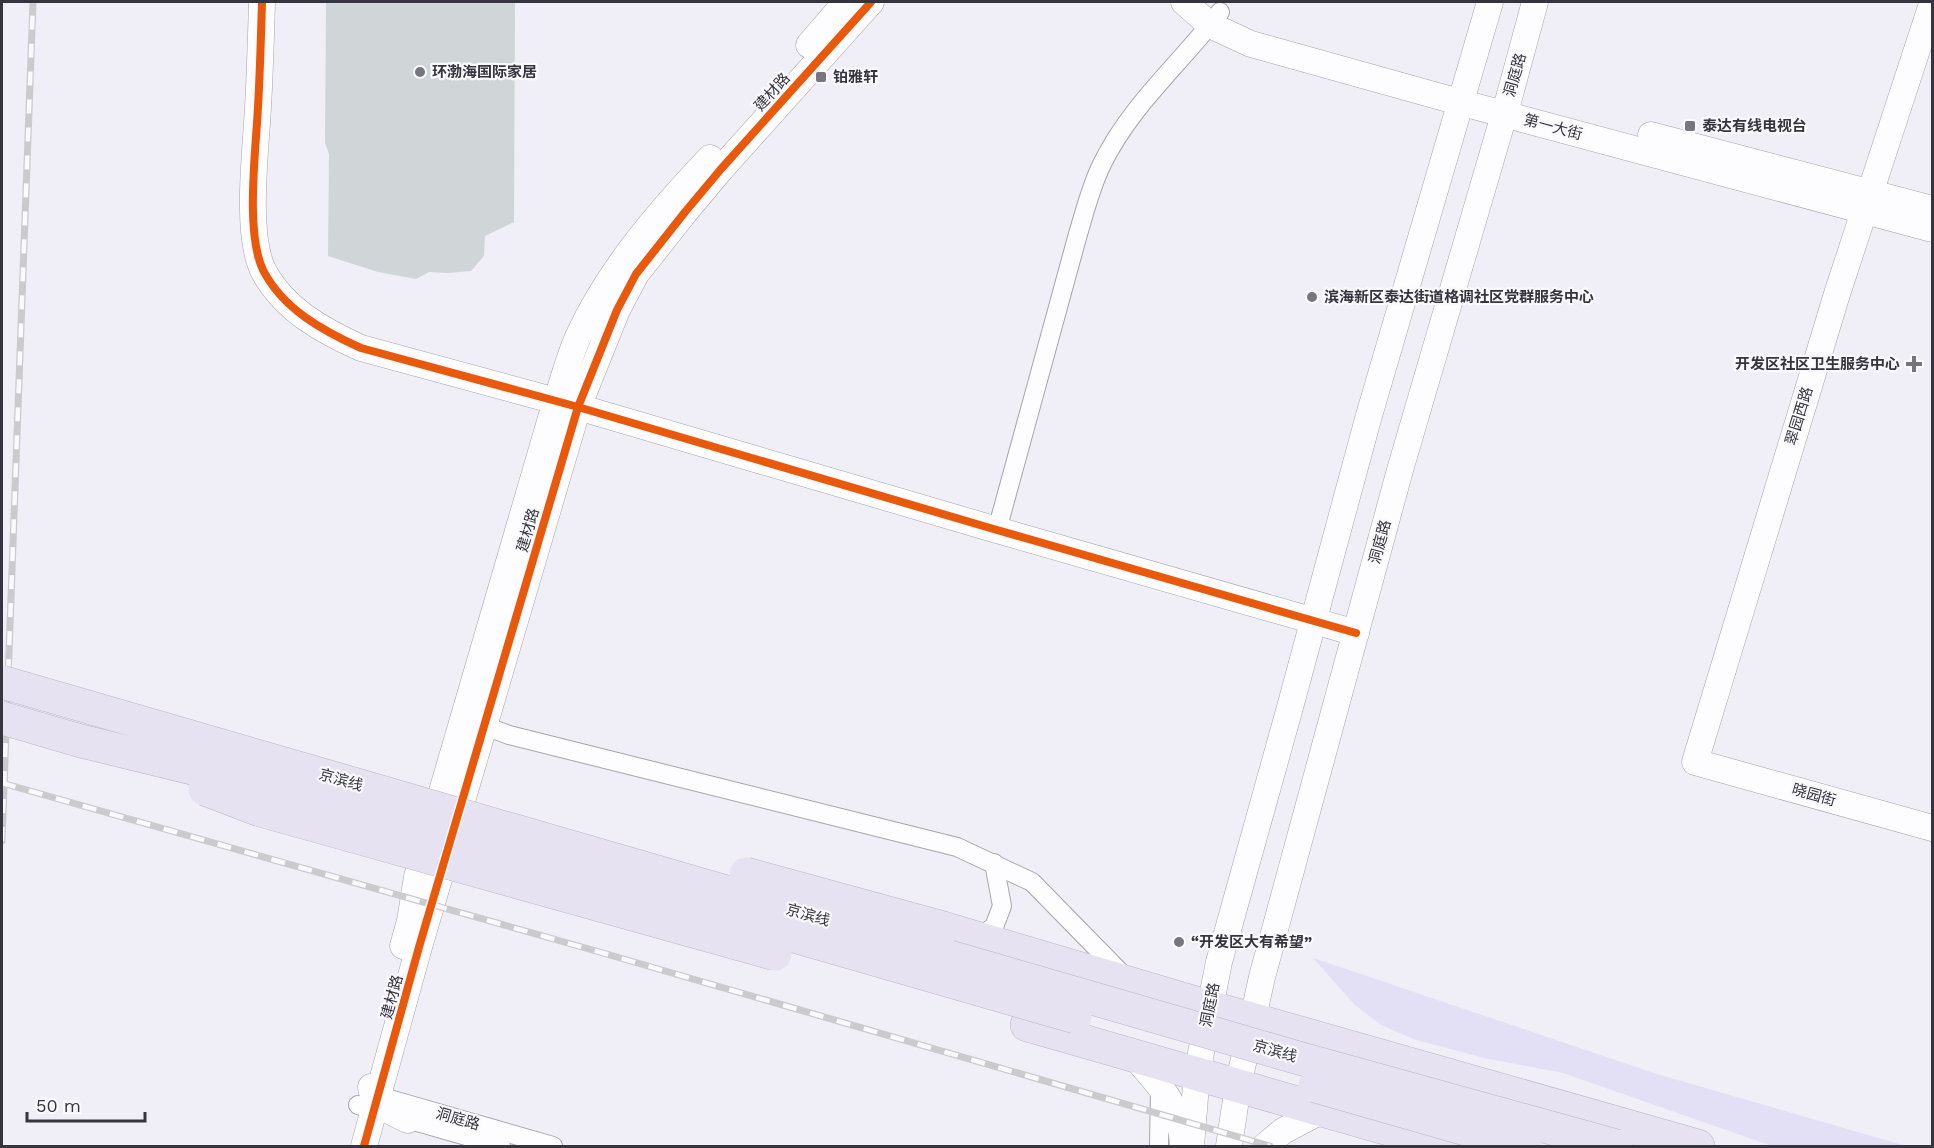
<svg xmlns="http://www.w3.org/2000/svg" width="1934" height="1148" font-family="'Work Sans','Noto Sans SC',sans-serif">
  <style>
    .green { fill: #e3dff5 }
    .building { fill: #d0d5d7 }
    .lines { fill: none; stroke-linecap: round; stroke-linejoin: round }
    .street-casing { stroke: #a6a4ad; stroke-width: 20 }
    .secondary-casing { stroke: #a6a4ad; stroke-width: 27 }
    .highway-casing { stroke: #bab5c8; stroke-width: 34 }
    .street { stroke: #fdfcfe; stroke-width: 18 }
    .secondary { stroke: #fdfcfe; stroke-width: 26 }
    .highway { stroke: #e6e2f1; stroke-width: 33 }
    .rail-casing { stroke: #cbcbcd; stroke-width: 7 }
    .rail { stroke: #faf9fe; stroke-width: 4.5; stroke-dasharray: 14; stroke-linecap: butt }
    .highway-bridge-casing { stroke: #bab5c8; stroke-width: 34; stroke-linecap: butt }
    .highway-bridge { stroke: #e6e2f1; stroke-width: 33 }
    .cycleway-casing { stroke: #faf9fe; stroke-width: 11 }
    .cycleway { stroke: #e8590c; stroke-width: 8 }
    .poi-dot { fill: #77757f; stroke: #faf9fe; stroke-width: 2 }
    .labels { text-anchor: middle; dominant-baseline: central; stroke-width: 4.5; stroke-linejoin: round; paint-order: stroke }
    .poi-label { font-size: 15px; font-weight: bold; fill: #36343f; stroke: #faf9fe; text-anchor: start }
    .street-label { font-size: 15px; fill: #36343f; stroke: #faf9fe }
  </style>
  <rect width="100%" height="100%" fill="#f0eef7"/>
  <path class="green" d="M1313,958L1657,1074L1906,1146H1772L1563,1073L1484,1058L1413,1039L1381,1025L1355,1005Z"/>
  <path class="building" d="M326,2H515L514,222L485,236L484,256L471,271L448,273L429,272L416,279L378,272L328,256L329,154L325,143Z"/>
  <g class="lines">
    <g class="street-casing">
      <g id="street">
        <path d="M997,530L1078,234C1085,211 1091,186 1102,164C1130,106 1181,63 1220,12"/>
        <path d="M485,726L509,735L957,847L1032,882L1125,977"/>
        <path d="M978,937L994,927L1002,906L994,863"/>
        <path d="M379,1096L553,1146"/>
        <path d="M358,1105L501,1146"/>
        <path d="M1159,1146L1160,1087"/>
      </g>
    </g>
    <g class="secondary-casing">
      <g id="secondary">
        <path d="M262,2C261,36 260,72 258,107C256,149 245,232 263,270C283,309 323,331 361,348L578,407L997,530L1356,633"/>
        <path d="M1184,2L1210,25L1251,44L1459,102L1932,229"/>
        <path d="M1932,4L1837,294L1695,762L1932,828"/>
        <path d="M809,45L846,2"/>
        <path d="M1651,135L1932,209"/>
        <path d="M403,946L410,921L417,877L556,401C564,379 569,356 579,335C610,268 660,211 710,158"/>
        <path d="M1133,1055C1157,1082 1181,1106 1183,1144"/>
        <path d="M371,1087C373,1105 393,1113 408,1120"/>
        <path d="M364,1146L419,947L578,407L617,310L636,274L685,212L721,169L871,2"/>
        <path d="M1191,1146L1197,1073L1219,962L1289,711L1368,419L1490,2"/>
        <path d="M1229,1146L1238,1086L1262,977L1400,470L1509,98L1535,2"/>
        <path d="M1265,1146L1283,1131L1321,1111"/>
      </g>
    </g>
    <g class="highway-casing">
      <g id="highway">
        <path d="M943,928L1223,1011L1698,1146"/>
        <path d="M1027,1025C1168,1065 1308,1107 1449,1146"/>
      </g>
    </g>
    <use href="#street" class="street"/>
    <use href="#secondary" class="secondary"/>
    <use href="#highway" class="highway"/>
    <g class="rail-casing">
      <g id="rail">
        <path d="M2,783L603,953L1270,1146"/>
        <path d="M2,841L33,2"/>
      </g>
    </g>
    <use href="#rail" class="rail"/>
    <g class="highway-bridge-casing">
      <g id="highway-bridge">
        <path d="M2,682L1295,1057L1616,1146"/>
        <path d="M2,718L81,741L315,798L1075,1017"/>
        <path d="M205,789L260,810L775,954"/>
        <path d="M746,874L943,928"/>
        <path d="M1315,1086L1525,1146"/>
      </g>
    </g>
    <use href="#highway-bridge" class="highway-bridge"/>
    <g class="cycleway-casing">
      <g id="cycleway">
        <path d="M262,2C261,36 260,72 258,107C256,149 245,232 263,270C283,309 323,331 361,348L578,407L997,530L1356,633"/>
        <path d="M364,1146L419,947L578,407L617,310L636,274L685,212L721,169L871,2"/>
      </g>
    </g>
    <use href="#cycleway" class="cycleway"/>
  </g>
  <g class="poi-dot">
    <circle cx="420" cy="72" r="6"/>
    <rect x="815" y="71" width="12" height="12" rx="3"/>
    <rect x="1684" y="120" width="12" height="12" rx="3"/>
    <circle cx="1312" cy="297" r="6"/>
    <path d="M1911 355h6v6h6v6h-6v6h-6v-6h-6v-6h6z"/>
    <circle cx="1179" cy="942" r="6"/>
  </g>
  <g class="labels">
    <g class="poi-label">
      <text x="432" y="72">环渤海国际家居</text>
      <text x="833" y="77">铂雅轩</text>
      <text x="1702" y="126">泰达有线电视台</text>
      <text x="1324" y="297">滨海新区泰达街道格调社区党群服务中心</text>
      <text x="1900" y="364" text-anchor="end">开发区社区卫生服务中心</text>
      <text x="1191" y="942">“开发区大有希望”</text>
    </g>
    <g class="street-label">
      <text transform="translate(1515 75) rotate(-74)">洞庭路</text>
      <text transform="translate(772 92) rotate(-48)">建材路</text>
      <text transform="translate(1553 127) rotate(15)">第一大街</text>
      <text transform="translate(1799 416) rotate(-73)">翠园西路</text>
      <text transform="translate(528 530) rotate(-74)">建材路</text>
      <text transform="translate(1380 542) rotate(-75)">洞庭路</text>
      <text transform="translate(341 780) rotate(16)">京滨线</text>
      <text transform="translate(1814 795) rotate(16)">晓园街</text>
      <text transform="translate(808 915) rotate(16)">京滨线</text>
      <text transform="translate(392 997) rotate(-75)">建材路</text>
      <text transform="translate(1210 1005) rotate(-79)">洞庭路</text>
      <text transform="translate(1275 1051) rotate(16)">京滨线</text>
      <text transform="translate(458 1119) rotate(16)">洞庭路</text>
    </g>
  </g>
  <rect width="1934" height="1148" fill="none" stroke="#36343f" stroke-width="6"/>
  <path d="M27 1112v9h118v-9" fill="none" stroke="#36343f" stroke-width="3"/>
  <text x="36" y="1112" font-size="18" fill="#36343f" stroke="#faf9fe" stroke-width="4.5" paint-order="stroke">50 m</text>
</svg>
